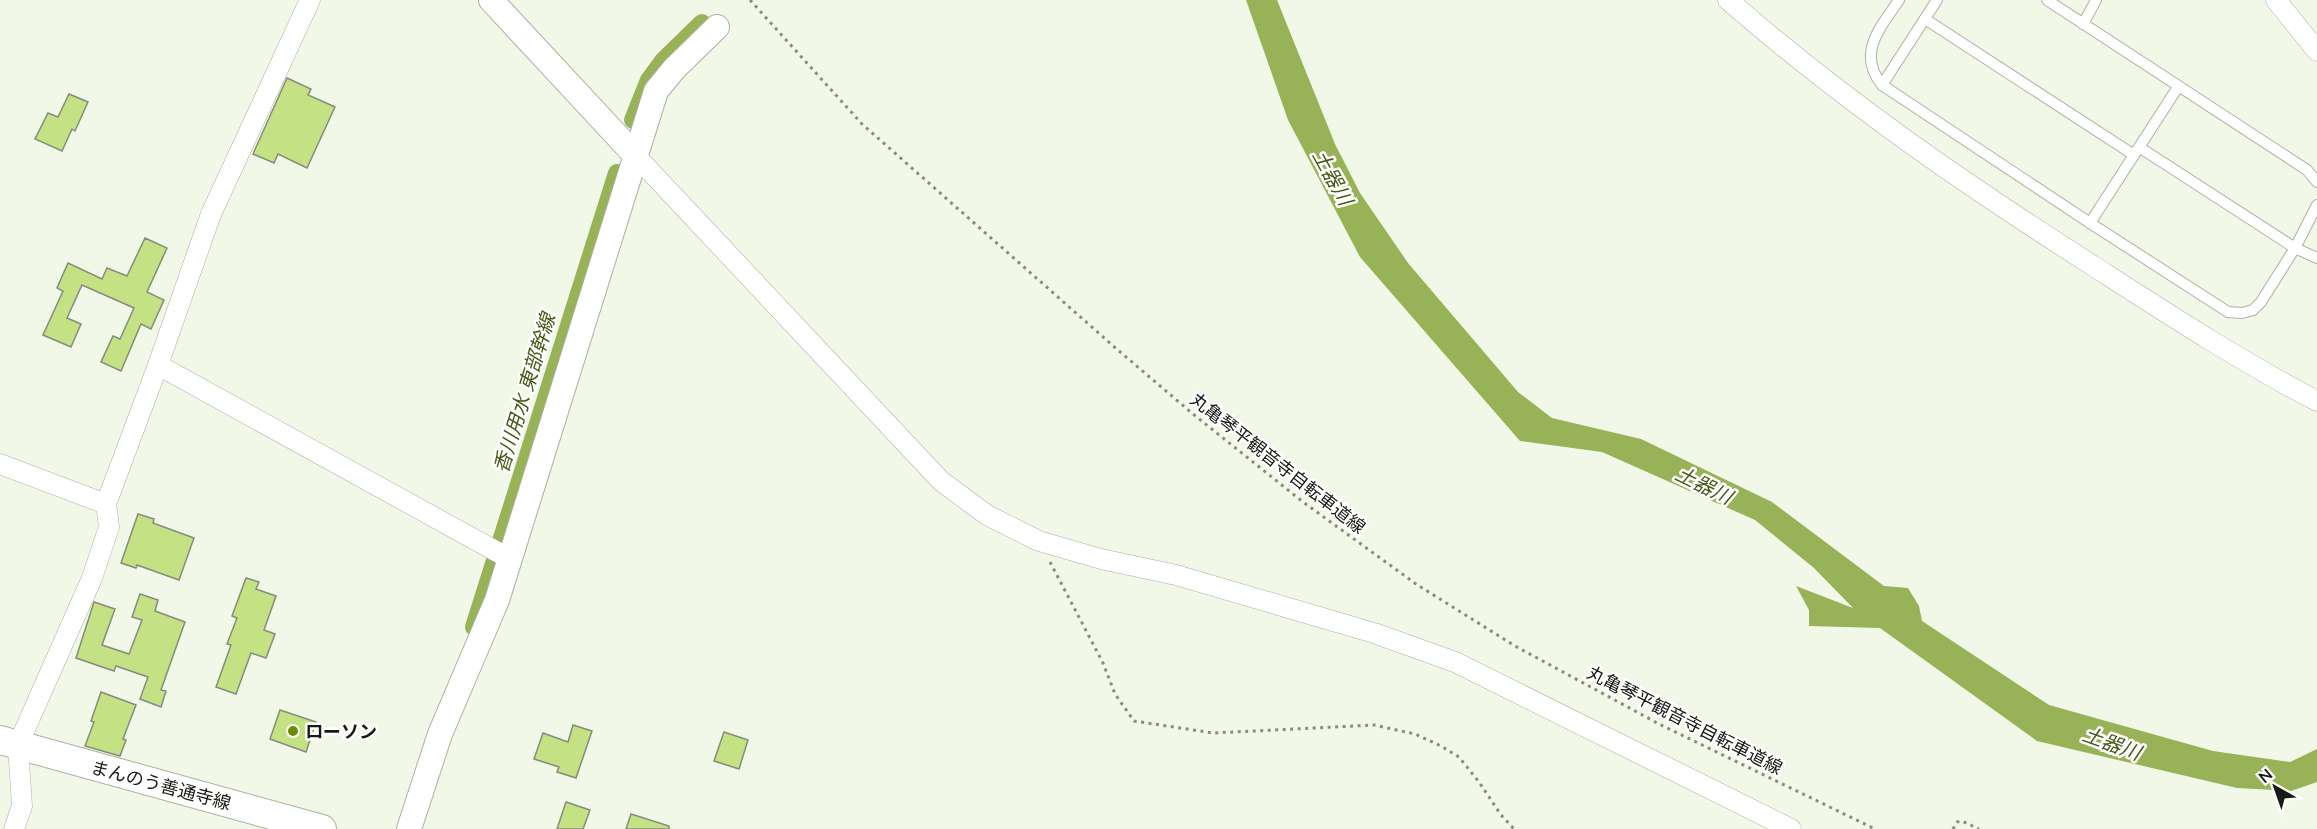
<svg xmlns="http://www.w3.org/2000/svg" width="2317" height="829" font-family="Mulish,'Noto Sans JP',sans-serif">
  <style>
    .water { fill: #98b357 }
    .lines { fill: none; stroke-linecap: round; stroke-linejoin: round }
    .canal { stroke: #98b357; stroke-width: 18 }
    .building { fill: #c4e184; stroke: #868c7c; stroke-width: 1.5 }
    .service-casing { stroke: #abb1a0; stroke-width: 12 }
    .minor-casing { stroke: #abb1a0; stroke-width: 21 }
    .tertiary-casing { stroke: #abb1a0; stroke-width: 26 }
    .secondary-casing { stroke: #abb1a0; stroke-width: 30 }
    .path { stroke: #898d81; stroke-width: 3; stroke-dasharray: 3 4.5; stroke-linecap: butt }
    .service { stroke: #fff; stroke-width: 10 }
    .minor { stroke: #fff; stroke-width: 20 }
    .tertiary { stroke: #fff; stroke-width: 24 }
    .secondary { stroke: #fff; stroke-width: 28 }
    .poi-dot { fill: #6f8b04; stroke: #fff; stroke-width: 2 }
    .labels { text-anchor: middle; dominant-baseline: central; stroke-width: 5; stroke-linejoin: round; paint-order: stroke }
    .street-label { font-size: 18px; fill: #181a14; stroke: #fff }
    .poi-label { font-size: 18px; font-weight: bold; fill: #181a14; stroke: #fff; text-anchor: start }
    .water-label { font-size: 20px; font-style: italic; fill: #485917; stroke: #fff }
  </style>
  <rect width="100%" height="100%" fill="#f2f8e7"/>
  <path class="water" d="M1246,0H1277L1335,144L1360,193L1408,263L1518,392L1552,418L1641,439L1772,502L1884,586L1908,588L1919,606L1922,621L2049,705L2213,751L2290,762L2317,749V782L2291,791L2237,788L2037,741L1880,628L1809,626V610L1796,586L1853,608L1814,568L1755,520L1602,452L1520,441L1360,257L1288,120Z"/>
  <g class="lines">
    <g class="canal">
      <path d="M633,120L649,80L663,61L702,23"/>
      <path d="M474,627L617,173"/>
    </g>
  </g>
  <g class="building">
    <path d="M287,78L311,89L308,95L335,107L307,168L278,154L274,163L253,154Z"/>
    <path d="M69,94L88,102L75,131L72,129L62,151L35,139L48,113L58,117Z"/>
    <path d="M145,238L167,248L147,292L164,300L151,329L141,324L121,371L101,362L113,336L120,339L134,308L82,285L67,318L81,324L71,347L43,335L63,291L57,288L68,263L102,279L107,268L127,276Z"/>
    <path d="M138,514L154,519L153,523L194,538L179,580L137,565L136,568L121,563Z"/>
    <path d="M246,578L259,582L256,589L276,596L264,630L275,634L266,658L251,653L236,694L216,687L231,645L227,644L237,618L232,616Z"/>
    <path d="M140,594L158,600L155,611L185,622L161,690L166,691L161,707L140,699L148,677L116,666L114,671L76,658L94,602L115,609L102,645L129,654L142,620L132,617Z"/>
    <path d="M101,692L136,705L123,739L126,740L120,756L85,746L94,722L91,721Z"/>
    <path d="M280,710L316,722L306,752L270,739Z"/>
    <path d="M573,725L592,731L576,778L557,772L559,767L534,759L543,733L568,742Z"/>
    <path d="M724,732L748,740L739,769L714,761Z"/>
    <path d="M566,802L590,810L583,829H557Z"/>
    <path d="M631,814L669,826V829H626Z"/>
  </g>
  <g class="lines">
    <g class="service-casing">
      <g id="service">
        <path d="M1899,0C1881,27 1856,53 1882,85L2090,223L2228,312L2242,313L2253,310L2261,302L2295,248L2317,205"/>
        <path d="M2047,0L2307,170L2317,182"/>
        <path d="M1925,19L2134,155"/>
        <path d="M2083,24L2096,0"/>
        <path d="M1882,85L1937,0"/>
        <path d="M2139,147L2295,248L2317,258"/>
        <path d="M2090,223L2178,87"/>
      </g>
    </g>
    <g class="minor-casing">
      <g id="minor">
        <path d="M1728,0C1844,101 1966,185 2095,267C2168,314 2240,361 2317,401"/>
        <path d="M2276,0L2317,51"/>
        <path d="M635,155L941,481L987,515L1039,541L1101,559L1176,575L1374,633L1455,662L1791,829"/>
        <path d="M158,365L510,559"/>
        <path d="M0,464L106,504"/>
        <path d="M14,829L22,806L18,745L92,578L109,527L106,504L158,365L211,214L310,0"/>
      </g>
    </g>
    <g class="tertiary-casing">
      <g id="tertiary">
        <path d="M491,0L635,155"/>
        <path d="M409,829L440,734L497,600L656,91L674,69L717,27"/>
      </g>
    </g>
    <g class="secondary-casing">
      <path id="secondary" d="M0,740L322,829"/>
    </g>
    <g class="path">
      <path d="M750,0L862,124L1119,351L1193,414L1303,502L1416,584L1515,646L1659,724L1875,829"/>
      <path d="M1050,562L1103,663L1115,694L1134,721L1213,733L1374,725L1415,734L1441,746L1459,757L1479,782L1501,815L1514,829"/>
      <path d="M1953,829L1957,822L1962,821L1979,829"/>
    </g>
    <use href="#service" class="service"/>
    <use href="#minor" class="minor"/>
    <use href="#tertiary" class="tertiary"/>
    <use href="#secondary" class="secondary"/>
  </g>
  <circle class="poi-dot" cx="293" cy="731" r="6"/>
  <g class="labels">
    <g class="street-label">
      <text transform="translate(1278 463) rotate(38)">丸亀琴平観音寺自転車道線</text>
      <text transform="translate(1685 720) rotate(27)">丸亀琴平観音寺自転車道線</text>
      <text transform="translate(161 785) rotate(15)">まんのう善通寺線</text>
    </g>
    <g class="poi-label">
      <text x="305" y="731">ローソン</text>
    </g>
    <g class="water-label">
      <text transform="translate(1333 177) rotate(61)">土器川</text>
      <text transform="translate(524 393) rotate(-73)">香川用水 東部幹線</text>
      <text transform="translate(1704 485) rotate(26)">土器川</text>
      <text transform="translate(2112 743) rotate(20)">土器川</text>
    </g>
  </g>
  <g transform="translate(2275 787) rotate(320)" stroke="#ffffff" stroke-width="4.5" paint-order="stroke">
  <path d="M0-4.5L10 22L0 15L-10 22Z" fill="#181a14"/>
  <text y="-9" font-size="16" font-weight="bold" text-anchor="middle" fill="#181a14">N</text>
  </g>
</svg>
